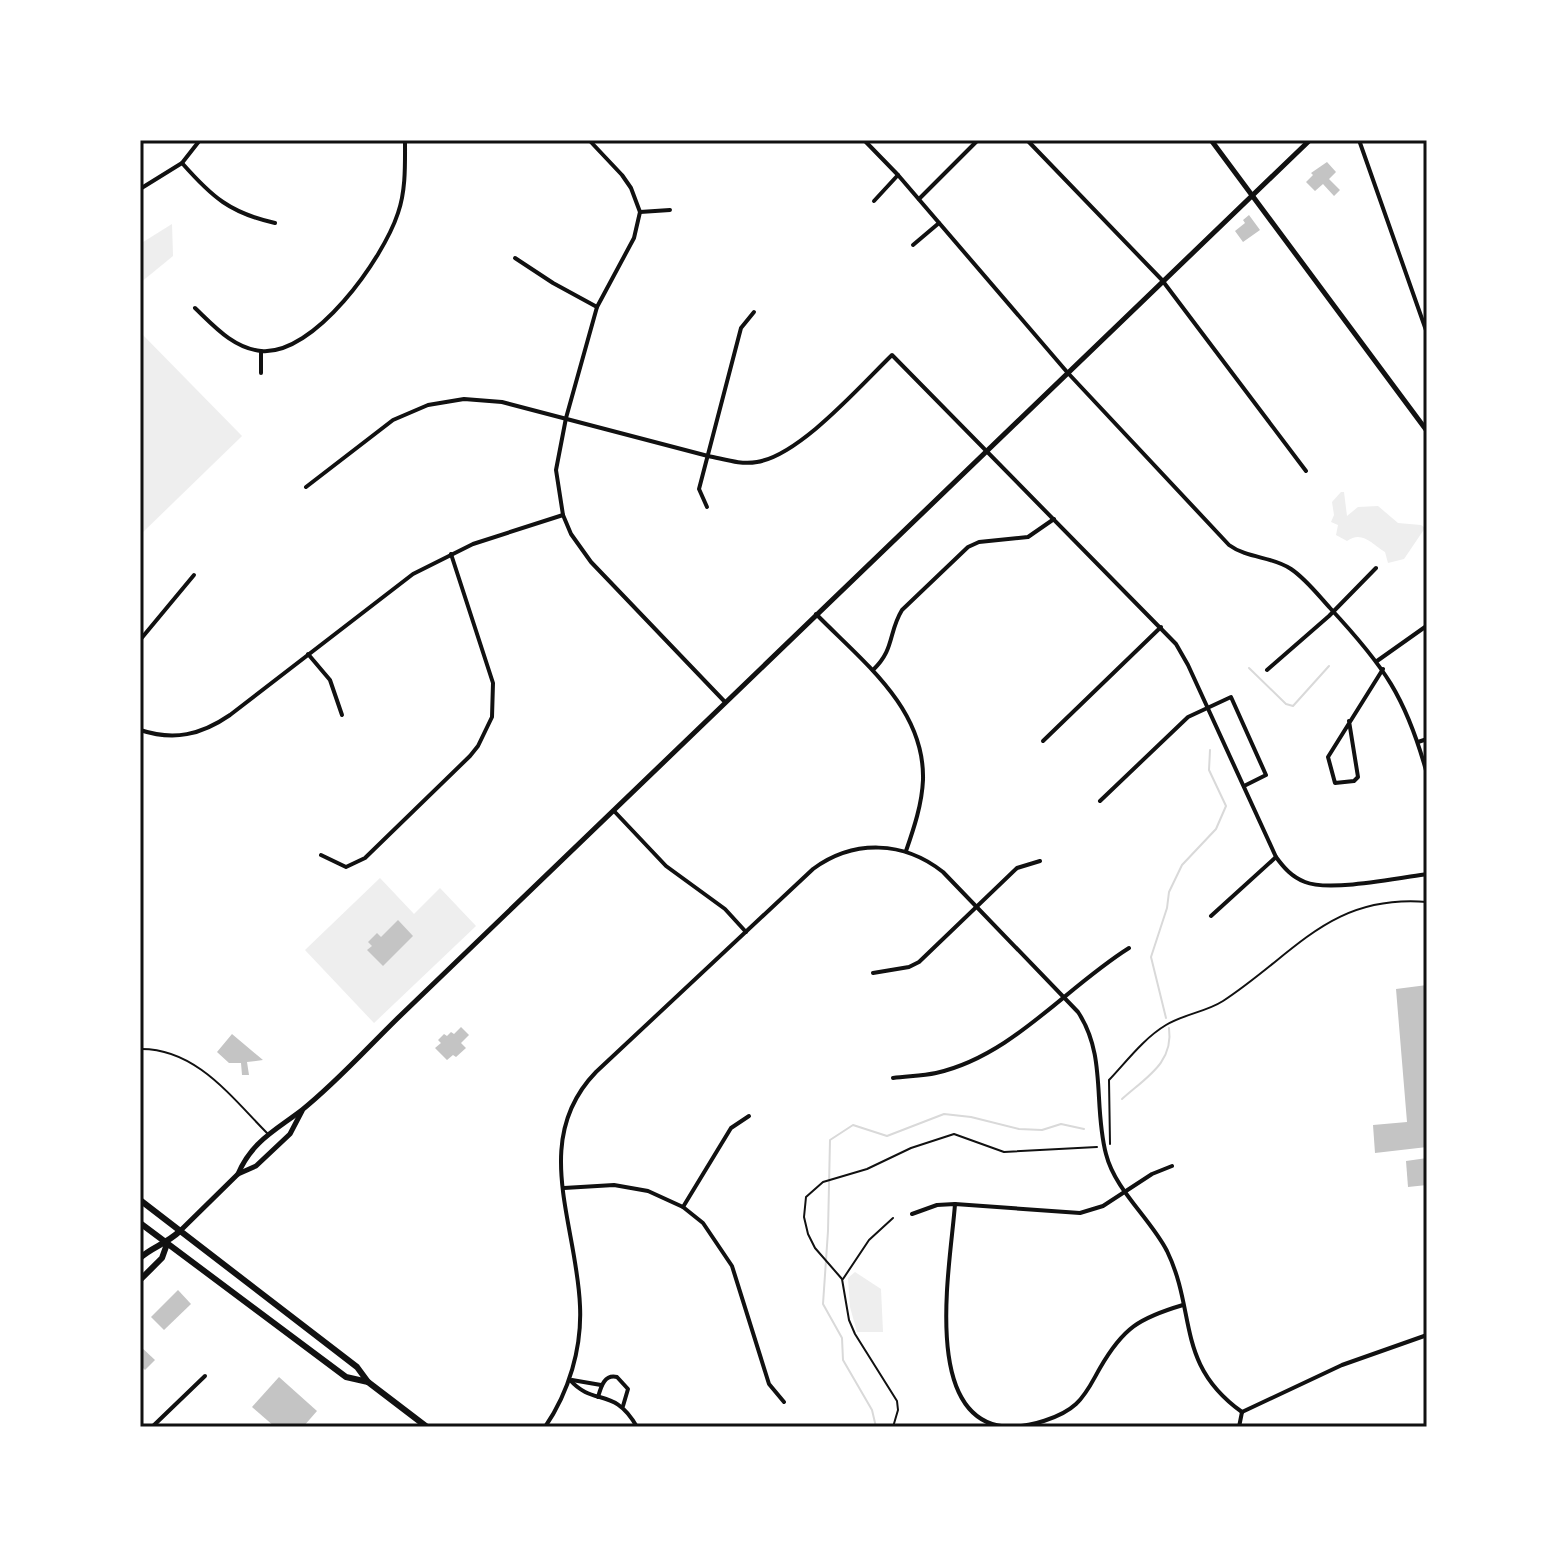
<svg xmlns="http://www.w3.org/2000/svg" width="1567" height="1567" font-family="Cabin,sans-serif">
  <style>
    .green { fill: #eee }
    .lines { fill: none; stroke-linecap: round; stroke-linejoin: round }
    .stream { stroke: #d9d9d9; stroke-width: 2 }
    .building { fill: #c4c4c4 }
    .path { stroke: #111; stroke-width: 2 }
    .service { stroke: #111; stroke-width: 2 }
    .minor { stroke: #111; stroke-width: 4 }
    .secondary { stroke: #111; stroke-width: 5 }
    .primary { stroke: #111; stroke-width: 6 }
    .neatline { fill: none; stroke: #111; stroke-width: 3 }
  </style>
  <rect width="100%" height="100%" fill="#fff"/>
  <g class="green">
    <path d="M172,224L173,256L140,283V244Z"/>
    <path d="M140,332L242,436L140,535Z"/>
    <path d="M1341,492H1344L1347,516L1358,507L1378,506L1398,523L1421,525L1425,528L1404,559L1388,563L1385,552C1372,544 1362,530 1347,541L1336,535L1338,525L1331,522L1334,515L1332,502Z"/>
    <path d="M380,878L414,914L440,888L476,926L374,1023L305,950Z"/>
    <path d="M855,1272L881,1289L883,1332H857L850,1307L848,1278Z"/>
  </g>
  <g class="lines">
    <g class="stream">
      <path d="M1249,668L1286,704L1293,706L1329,666"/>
      <path d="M1166,1018L1151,957L1167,908L1169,892L1182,865L1216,829L1226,806L1209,770L1210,750"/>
      <path d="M1122,1099C1145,1078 1174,1063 1169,1028"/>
      <path d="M876,1427L872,1410L843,1360L842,1338L823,1304L828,1231L830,1140L853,1125L887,1136L944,1114L971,1117L1019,1129L1042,1130L1061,1124L1084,1129"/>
    </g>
  </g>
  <g class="building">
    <path d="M1327,162L1336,172L1329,179L1340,190L1334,196L1323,184L1315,191L1306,182L1313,175L1311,173Z"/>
    <path d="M1249,215L1260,230L1243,242L1235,231L1245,223L1243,220Z"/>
    <path d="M398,920L413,936L383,966L367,950L372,946L368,942L377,933L381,937Z"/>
    <path d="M1427,985V1147L1375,1153L1373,1125L1407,1122L1396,989Z"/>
    <path d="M461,1027L469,1035L461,1043L466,1048L456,1057L453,1055L447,1060L435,1048L441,1043L438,1040L444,1034L447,1036L451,1032L454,1034Z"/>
    <path d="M232,1034L263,1060L247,1062L249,1075H242L241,1063H229L217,1052Z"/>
    <path d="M1427,1158V1185L1408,1187L1406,1161Z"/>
    <path d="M178,1290L191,1304L164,1330L151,1317Z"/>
    <path d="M140,1346L155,1360L145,1370L140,1365Z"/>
    <path d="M279,1377L317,1411L303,1427H275L252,1407Z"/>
  </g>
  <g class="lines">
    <g class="path">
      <path d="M1110,1144L1109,1080C1126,1062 1144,1038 1166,1025C1184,1014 1206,1012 1223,1001C1295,954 1330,894 1427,902"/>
      <path d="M843,1279L869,1240L893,1218"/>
      <path d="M893,1427L898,1410L897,1401L855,1334L849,1320L842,1279L815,1248L808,1234L804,1217L806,1197L823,1182L867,1169L911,1148L954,1134L1004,1152L1097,1147"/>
    </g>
    <path class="service" d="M140,1049C196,1048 232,1098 268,1134"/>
    <g class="minor">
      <path d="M589,140L622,175L631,188L640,212L634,238L597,307L566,418L556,470L563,515L571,534L591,562L725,702"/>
      <path d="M864,140L898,175L1067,372L1229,545C1248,559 1272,556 1291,569C1306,579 1318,595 1330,608C1384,666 1406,697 1427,774"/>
      <path d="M1027,140L1162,280L1306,471"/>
      <path d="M1359,140L1427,333"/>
      <path d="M182,163C212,197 230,213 275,223"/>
      <path d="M140,189L182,163L200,140"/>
      <path d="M919,199L978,140"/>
      <path d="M874,201L898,175"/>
      <path d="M640,212L670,210"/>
      <path d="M913,245L939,223"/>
      <path d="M515,258L553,283L597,307"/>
      <path d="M195,308C214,326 233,348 261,351C314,356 383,259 398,213C406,190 405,164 405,140"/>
      <path d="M261,373V351"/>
      <path d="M306,487L393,420L428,405L464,399L502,402L708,456C724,459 740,465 757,462C800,455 860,386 892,355L1176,644L1188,665L1276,857C1284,868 1292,877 1305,882C1329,892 1399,878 1427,874"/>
      <path d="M707,507L699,489L741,328L754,312"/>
      <path d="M816,614C862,661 925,708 923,780C922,804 914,828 906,851"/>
      <path d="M140,640L194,575"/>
      <path d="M308,654L330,680L342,715"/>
      <path d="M1377,661L1425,627"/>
      <path d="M873,670C895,649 888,633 902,610L968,547L979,542L1028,537L1054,519"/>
      <path d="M1267,670L1329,616L1376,568"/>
      <path d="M1349,721L1358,777L1354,781L1335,783L1328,757L1383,669"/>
      <path d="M140,730C174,741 201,735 230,715L413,574L473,544L563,515"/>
      <path d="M1043,741L1161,627"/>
      <path d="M1418,742L1427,739"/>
      <path d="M1100,801L1188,717L1231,697L1266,775L1244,786"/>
      <path d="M614,811L666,866L725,909L746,932"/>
      <path d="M321,855L346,867L365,858L470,756L478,746L492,717L493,683L451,554"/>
      <path d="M1211,916L1276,857"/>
      <path d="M873,973L909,967L919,962L1017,868L1040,861"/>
      <path d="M893,1078C907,1076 922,1076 936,1073C1012,1056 1065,988 1129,948"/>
      <path d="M564,1188L614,1185L648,1191L683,1207L703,1223L732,1266L769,1384L784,1402"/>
      <path d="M955,1204C951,1262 919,1423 1009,1427C1029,1427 1061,1418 1076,1404C1087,1394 1093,1380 1100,1368C1123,1328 1139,1318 1183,1305"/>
      <path d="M683,1207L731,1128L749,1116"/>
      <path d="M912,1214L937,1205L955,1204L1080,1213L1103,1206L1152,1174L1172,1166"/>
      <path d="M570,1380C594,1407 614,1386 637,1427"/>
      <path d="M572,1380L601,1385"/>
      <path d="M598,1397C601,1387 604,1374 617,1377L628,1389L623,1406"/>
      <path d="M1242,1412L1342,1365L1427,1335"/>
      <path d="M152,1427L205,1376"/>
      <path d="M545,1427C569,1392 582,1348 580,1306C577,1224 530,1140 596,1072L813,869C854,839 904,841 943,872L1078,1012C1107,1056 1093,1105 1106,1154C1115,1190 1150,1218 1167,1251C1197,1313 1175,1364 1242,1412"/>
      <path d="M1239,1427L1242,1412"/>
    </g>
    <g class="secondary">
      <path d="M1211,140L1427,431"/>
      <path d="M238,1174C252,1141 276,1130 302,1110C337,1082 368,1047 400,1016L1310,140"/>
      <path d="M180,1231L238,1174L256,1166L290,1134L302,1111"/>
    </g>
    <g class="primary">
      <path d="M140,1200L357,1367L368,1382L427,1427"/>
      <path d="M140,1223L346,1377L368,1382"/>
      <path d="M140,1258C152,1247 166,1244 180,1231"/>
      <path d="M140,1280L162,1258L167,1244"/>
    </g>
  </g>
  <rect width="1567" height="1567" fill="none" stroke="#ffffff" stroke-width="284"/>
  <rect x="142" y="142" width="1283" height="1283" class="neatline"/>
</svg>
